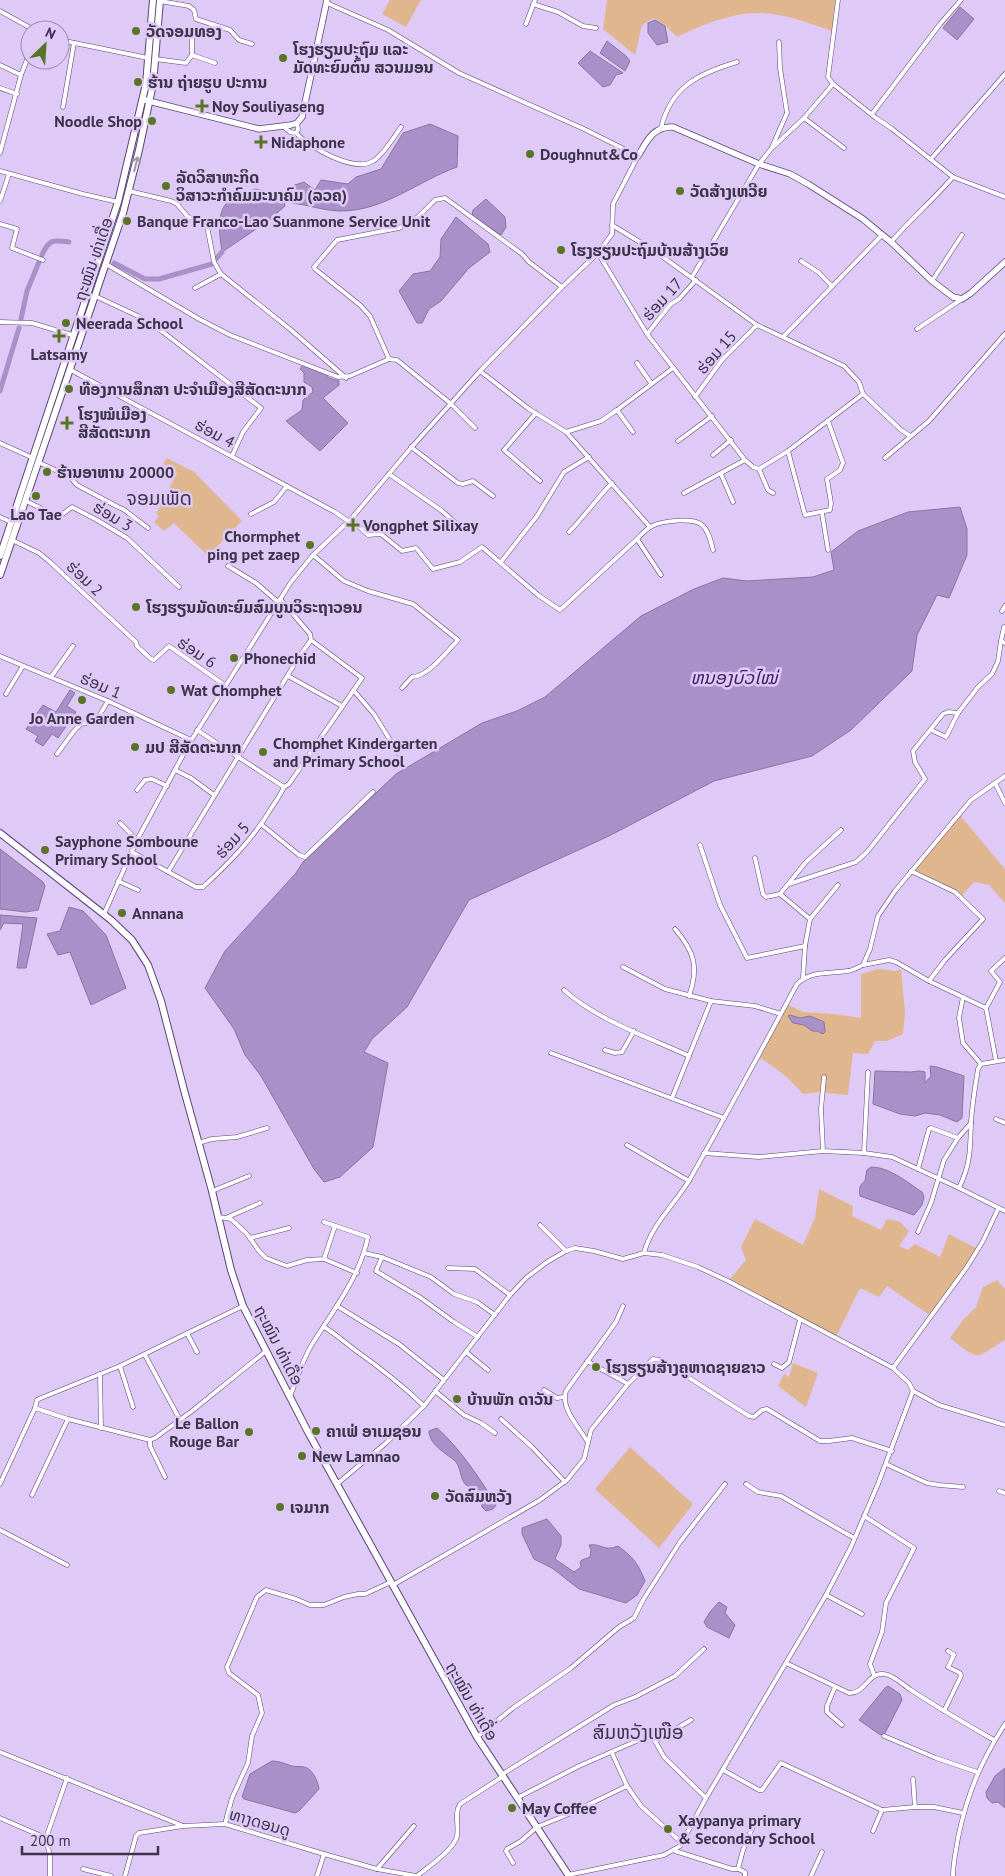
<svg xmlns="http://www.w3.org/2000/svg" width="1005" height="1876" font-family="'PT Sans','Noto Sans Lao',sans-serif">
  <style>
    .green { fill: #e0b68f }
    .water { fill: #aa90c8; stroke: #8974a2 }
    .lines { fill: none; stroke-linecap: round; stroke-linejoin: round }
    .canal { stroke: #aa90c8; stroke-width: 5 }
    .street-casing { stroke: #5b4475; stroke-width: 5 }
    .secondary-casing { stroke: #5b4475; stroke-width: 7 }
    .primary-casing { stroke: #5b4475; stroke-width: 8 }
    .street { stroke: #fff; stroke-width: 4 }
    .secondary { stroke: #fff; stroke-width: 5.5 }
    .primary { stroke: #fff; stroke-width: 6 }
    .oneway { stroke: #9e99a4 }
    .poi-dot { fill: #5a7427; stroke: #dec9f7; stroke-width: 2 }
    .labels { text-anchor: middle; dominant-baseline: central; stroke-width: 5; stroke-linejoin: round; paint-order: stroke }
    .poi-label { font-size: 16px; font-weight: bold; fill: #3d334a; stroke: #dec9f7; text-anchor: start }
    .street-label { font-size: 16px; fill: #3d334a; stroke: #dec9f7 }
    .water-label { font-size: 18px; font-style: italic; fill: #442062; stroke: #dec9f7 }
    .quarter-label { font-size: 19px; fill: #3d334a; stroke: #dec9f7 }
  </style>
  <rect width="100%" height="100%" fill="#dec9f7"/>
  <g class="green">
    <path d="M390,0H421L406,27L382,14Z"/>
    <path d="M607,0H835L832,31C808,23 783,13 758,13C730,13 702,25 677,37L665,25L654,18L642,25L635,55L603,29Z"/>
    <path d="M167,458L194,472L242,521L208,556L174,523L164,531L154,522L159,516L156,514L177,473L163,464Z"/>
    <path d="M959,814L1005,869V903L989,885L974,882L960,898L911,871Z"/>
    <path d="M878,969L895,971L901,969L905,1013L903,1034L887,1041H875L868,1054L853,1053L848,1095L818,1092L803,1094C790,1078 775,1067 758,1057L787,1004L803,1012L834,1014L861,1018V974Z"/>
    <path d="M819,1189L853,1206L852,1216L881,1230L887,1219L900,1222L909,1231L899,1246L908,1250L915,1244L940,1257L949,1234L978,1249L931,1316L887,1286L879,1297L860,1288L836,1337L730,1279L746,1260L741,1247L755,1219L803,1245L815,1218Z"/>
    <path d="M997,1280L1005,1289V1340C973,1359 981,1362 950,1338L963,1320L976,1307L983,1287Z"/>
    <path d="M793,1363L818,1373L806,1407L778,1386L784,1374L789,1377Z"/>
    <path d="M630,1447L693,1504L659,1548L595,1489Z"/>
  </g>
  <g class="water">
    <path d="M960,7L974,19L957,40L943,28Z"/>
    <path d="M655,20L665,26L668,42L657,45L648,33V23Z"/>
    <path d="M607,41L626,56L630,61L625,71L600,53Z"/>
    <path d="M590,51L623,73L616,75L610,85L603,87L578,63Z"/>
    <path d="M430,124L458,136L457,167C418,181 384,211 341,211C325,211 309,205 292,203V186L304,182L315,190L321,180L348,184L356,177L381,169L403,133Z"/>
    <path d="M255,189L280,193L283,198L285,206L268,221L222,252C220,237 215,212 229,201C233,198 249,193 255,189Z"/>
    <path d="M486,199L505,217L506,227L501,235L472,216L473,210Z"/>
    <path d="M456,217L488,244L490,252L469,268L441,301L429,309L422,323H417L399,291L413,274L430,271L440,257L441,239Z"/>
    <path d="M303,364L325,373L329,378L339,381V385L323,398L348,423L320,451L286,421L302,410L303,400L313,392L312,387L304,382V373L300,369Z"/>
    <path d="M960,507L967,529V555L949,598L937,595L917,635L912,671L851,730L812,756L714,781L609,836L469,900L407,1007L372,1039L364,1052L388,1063L373,1147L340,1177L324,1182L314,1169L261,1076L245,1055L234,1029L205,988L225,951L296,873L303,862L396,774L482,723L517,711L545,697L641,616L694,589L723,578L747,581L813,577L834,570L831,552L858,531L908,512Z"/>
    <path d="M70,690L75,693L67,706L76,712L58,738L52,734L43,746L35,741L38,736L26,729L43,705L56,712Z"/>
    <path d="M0,849L43,882L45,886L38,910L26,912L0,909Z"/>
    <path d="M69,907L83,911L106,935L126,988L91,1005L70,952L58,955L47,934L60,931Z"/>
    <path d="M0,915L37,918L26,968H17L23,924L4,923L0,930Z"/>
    <path d="M790,1015L800,1018L810,1016L824,1022L825,1032L823,1034L817,1031H812L804,1025L793,1023L788,1016Z"/>
    <path d="M930,1066L937,1067L964,1076L962,1118L957,1122L940,1115L925,1113L915,1116L900,1114L873,1104L875,1071L911,1072L919,1071L925,1072V1083L931,1076Z"/>
    <path d="M871,1167C889,1167 907,1182 922,1192L924,1197L922,1205L914,1215L860,1196C859,1190 859,1185 865,1181L867,1170Z"/>
    <path d="M437,1428C458,1446 482,1481 496,1505L493,1509L486,1511L482,1507L480,1492C476,1489 470,1488 466,1485C459,1478 462,1467 454,1460C445,1453 429,1444 429,1431Z"/>
    <path d="M547,1519L561,1536V1545L555,1559L574,1572L581,1567L580,1562L582,1560L590,1557L591,1550L589,1545C601,1543 604,1552 618,1546C633,1557 638,1563 645,1581L637,1595L626,1603L579,1589L552,1568L534,1559L522,1534V1528Z"/>
    <path d="M719,1602L727,1607L725,1613L735,1625L729,1638L707,1627L704,1622L710,1612Z"/>
    <path d="M888,1686L900,1694L902,1700L884,1735L879,1734L859,1720L885,1688Z"/>
    <path d="M272,1761C280,1761 285,1764 292,1766C296,1767 300,1766 304,1767C312,1768 318,1781 319,1789L299,1811L295,1813L244,1799L242,1797L250,1774Z"/>
    <path d="M1005,1768V1808L998,1802L992,1803L987,1798L986,1792L995,1776Z"/>
  </g>
  <g class="lines">
    <g class="canal">
      <path d="M42,255C49,239 53,240 69,242"/>
      <path d="M216,259L222,252"/>
      <path d="M114,263L145,279H159L212,264"/>
      <path d="M21,319L27,291L39,262"/>
      <path d="M0,391L19,328"/>
    </g>
    <g class="street-casing">
      <g id="street">
        <path d="M160,1L189,6L194,10L196,19L230,30L239,40L252,44"/>
        <path d="M533,4L558,12L583,26L596,28"/>
        <path d="M0,11L34,30"/>
        <path d="M526,24L535,0"/>
        <path d="M60,40L148,58"/>
        <path d="M192,55L215,63"/>
        <path d="M155,59L186,63L192,55V36"/>
        <path d="M0,65L21,75"/>
        <path d="M833,84L876,118L891,128L953,177L1005,197"/>
        <path d="M0,88L17,94"/>
        <path d="M63,107L74,43"/>
        <path d="M872,114L940,24L961,0"/>
        <path d="M804,118L844,148"/>
        <path d="M284,127L290,132L296,133L298,130L297,123"/>
        <path d="M661,128C671,86 700,73 737,62"/>
        <path d="M296,133C310,148 355,173 373,161C383,155 394,137 401,127"/>
        <path d="M772,147L787,113L780,68L779,42"/>
        <path d="M0,153L21,75L30,52"/>
        <path d="M931,159L1005,74"/>
        <path d="M0,171L83,194L118,202"/>
        <path d="M129,191L171,201L177,204L188,217L206,221L214,262L221,274L291,330L346,378"/>
        <path d="M0,201L9,174"/>
        <path d="M0,224L17,229L12,248L43,260"/>
        <path d="M612,225L656,252L757,325L844,366L859,382L863,394L900,429L910,436"/>
        <path d="M891,242C911,219 933,200 953,177"/>
        <path d="M598,253L647,334L745,460L753,467L759,469L788,451L863,394"/>
        <path d="M801,261L818,272L832,286"/>
        <path d="M106,264L199,319L230,335L338,377L350,376L389,359"/>
        <path d="M692,277L759,164L771,149L804,118L833,84L828,77L838,0"/>
        <path d="M932,281L962,235"/>
        <path d="M195,288L221,274"/>
        <path d="M95,296L138,316L163,332L261,408L243,432L232,456"/>
        <path d="M0,322L32,323L72,335"/>
        <path d="M917,329L962,299"/>
        <path d="M647,334L671,304L679,299L696,280"/>
        <path d="M783,337L882,235"/>
        <path d="M637,363L651,383"/>
        <path d="M69,369L335,512L348,521"/>
        <path d="M480,371L529,409L566,432L650,527"/>
        <path d="M695,397L722,360L757,325"/>
        <path d="M536,413L504,450L540,481"/>
        <path d="M475,428L450,403L397,360L389,359L370,316L360,305L315,269L314,267L337,240L399,228L418,217L435,200L445,198L522,254L529,262L562,287"/>
        <path d="M566,432L601,421L617,410"/>
        <path d="M633,432L617,410L673,368"/>
        <path d="M678,441L712,416"/>
        <path d="M0,443L33,458"/>
        <path d="M411,447L458,483L463,484L473,481L493,496"/>
        <path d="M788,451L805,515L830,510L831,503L827,479L840,470L843,463L828,421"/>
        <path d="M713,455L731,440"/>
        <path d="M885,458L929,421L1005,334"/>
        <path d="M38,462L70,477L77,485L118,507L123,509L148,528"/>
        <path d="M759,469L768,490L773,493"/>
        <path d="M389,474L442,511L458,525"/>
        <path d="M721,474L733,502"/>
        <path d="M684,493L745,460"/>
        <path d="M26,501L59,517L72,507L97,520L127,538L179,587"/>
        <path d="M822,513L828,550"/>
        <path d="M251,514L274,502L287,486"/>
        <path d="M0,517L11,522"/>
        <path d="M351,519L368,535L381,534L402,551L416,548L433,569L460,562L482,547L538,595L560,610L637,539"/>
        <path d="M569,532C585,516 596,499 612,483"/>
        <path d="M12,540L39,553L50,562L136,642L137,646L151,659L154,660L169,646L226,686"/>
        <path d="M313,555L344,581L368,591L413,604L458,640C447,651 428,677 412,677L402,688"/>
        <path d="M501,562L537,516L564,472L589,457"/>
        <path d="M228,566L256,583L278,602"/>
        <path d="M661,575L637,539C642,534 646,529 652,526C662,521 694,517 702,525C709,531 711,542 713,550"/>
        <path d="M280,599L310,634L311,640"/>
        <path d="M1002,611L1005,606"/>
        <path d="M1004,627L1001,641L1005,643"/>
        <path d="M0,656L108,701L191,740"/>
        <path d="M288,676L342,706"/>
        <path d="M51,677L73,646"/>
        <path d="M354,691L374,714L398,753"/>
        <path d="M6,694L23,666"/>
        <path d="M197,730L284,787"/>
        <path d="M931,730L946,737L958,713"/>
        <path d="M57,754L74,731L81,724L90,722L99,716L108,701"/>
        <path d="M175,770L191,778L214,795"/>
        <path d="M995,783L1005,803"/>
        <path d="M137,790L145,780L152,779L167,786"/>
        <path d="M120,823L137,840"/>
        <path d="M262,825L299,855L305,857L373,792"/>
        <path d="M700,845L720,905L747,958L805,946"/>
        <path d="M132,852L196,887H203C229,863 253,839 272,807C276,801 281,794 284,787"/>
        <path d="M755,858L763,894L766,897L780,894L806,862L841,830"/>
        <path d="M911,871L955,892L983,919L945,960L929,981"/>
        <path d="M168,872L297,660L311,640L362,678L289,784L284,787"/>
        <path d="M118,881L138,890"/>
        <path d="M789,884L856,862L867,852L925,779L915,762L913,751L943,714L948,712L958,713L978,687L992,674L998,661L1001,641"/>
        <path d="M780,894L810,919"/>
        <path d="M104,914L137,840L189,744L291,582L313,555L351,519L410,449L480,371L562,287L598,253L612,234L613,204L638,156L584,129L459,73L388,30L327,3"/>
        <path d="M675,929C695,952 699,968 689,996"/>
        <path d="M863,965L889,960L896,962L929,981L986,1008"/>
        <path d="M623,967L665,989L711,1001L755,1006L781,1014"/>
        <path d="M803,978L805,946L810,919L838,885"/>
        <path d="M564,990C597,1020 648,1037 689,1056"/>
        <path d="M963,997L959,1018L963,1043L981,1064"/>
        <path d="M605,1050L615,1053L622,1052L634,1031"/>
        <path d="M551,1053L724,1118"/>
        <path d="M996,1061L986,1008L1000,982L991,971L1005,958"/>
        <path d="M672,1098L711,1001"/>
        <path d="M996,1119L1005,1123"/>
        <path d="M198,1143L212,1139L237,1137L267,1128"/>
        <path d="M627,1145L689,1181"/>
        <path d="M823,1151L821,1109L824,1077"/>
        <path d="M704,1153L759,1157L823,1151L864,1153L892,1157L959,1188L1005,1211"/>
        <path d="M864,1153L868,1072"/>
        <path d="M918,1169L929,1129L931,1128L958,1138"/>
        <path d="M959,1188C971,1163 970,1149 971,1123C972,1105 975,1087 978,1069L981,1064L1005,1060"/>
        <path d="M212,1191L249,1176"/>
        <path d="M219,1217L231,1219L247,1234L259,1251L266,1258L287,1266L307,1260L324,1259L335,1226"/>
        <path d="M228,1217L260,1203"/>
        <path d="M540,1225L566,1251"/>
        <path d="M918,1232L931,1203L944,1160L958,1138L971,1123"/>
        <path d="M250,1238L289,1228"/>
        <path d="M364,1253L382,1257L431,1277L454,1294L477,1302L495,1315"/>
        <path d="M644,1253C651,1225 676,1203 690,1179C727,1114 762,1049 797,984C811,970 830,974 847,971C852,971 858,967 863,965L870,949L878,916L895,891L971,800L1005,776"/>
        <path d="M382,1257L376,1271L421,1298L454,1322L478,1337"/>
        <path d="M324,1259L357,1273"/>
        <path d="M448,1268L475,1269L510,1295"/>
        <path d="M337,1306L399,1344L444,1380"/>
        <path d="M324,1327C336,1334 344,1342 355,1350C379,1367 402,1385 424,1406"/>
        <path d="M187,1333L197,1352"/>
        <path d="M466,1352L488,1370"/>
        <path d="M145,1355L180,1420"/>
        <path d="M587,1361L628,1384"/>
        <path d="M774,1364L782,1368L789,1362L800,1320"/>
        <path d="M120,1366L133,1407"/>
        <path d="M893,1368L967,1267L983,1241L998,1209"/>
        <path d="M100,1374L101,1428"/>
        <path d="M544,1390L557,1398L564,1397"/>
        <path d="M435,1391L464,1415L481,1423L495,1433"/>
        <path d="M290,1396C297,1380 302,1361 311,1346C333,1310 359,1279 368,1237L324,1222"/>
        <path d="M35,1408L37,1400L41,1398L120,1366L243,1306"/>
        <path d="M501,1419L532,1447L565,1482"/>
        <path d="M150,1440V1446L165,1477"/>
        <path d="M587,1441C579,1427 560,1408 566,1391L616,1322L623,1306"/>
        <path d="M886,1464L927,1483L939,1485L963,1487"/>
        <path d="M0,1484L35,1408L68,1419L150,1440L155,1438L192,1411L266,1351"/>
        <path d="M337,1484L386,1443L424,1406L510,1295L526,1278L547,1262L566,1251L575,1248L594,1251L623,1259L644,1253L662,1255L698,1267L728,1281L893,1368L909,1383L913,1391L939,1405L1005,1425"/>
        <path d="M746,1484L758,1492L781,1496L854,1538"/>
        <path d="M999,1491L1005,1493"/>
        <path d="M32,1495L68,1419"/>
        <path d="M864,1516L914,1548L886,1603L882,1632L870,1664L874,1675"/>
        <path d="M0,1530L67,1565"/>
        <path d="M393,1585L540,1500L567,1480L584,1459L591,1430L628,1384L653,1359L661,1360L749,1416L754,1417L762,1410L767,1409L820,1441H829L852,1438L892,1451"/>
        <path d="M826,1595L862,1614"/>
        <path d="M786,1663L849,1693C865,1694 868,1672 884,1674C894,1675 903,1685 911,1690C938,1708 966,1724 994,1740"/>
        <path d="M835,1687L827,1706V1712L842,1725"/>
        <path d="M944,1711L961,1676L960,1673L948,1667L954,1655L948,1651"/>
        <path d="M884,1736L936,1758L977,1772"/>
        <path d="M477,1737L513,1708L571,1668L619,1627L634,1618L643,1600L680,1542L725,1484"/>
        <path d="M655,1741L664,1757L706,1798"/>
        <path d="M0,1752L181,1825"/>
        <path d="M612,1753L627,1786L641,1806L682,1843"/>
        <path d="M723,1770L759,1790H762L781,1763L882,1810L915,1807H934L963,1813"/>
        <path d="M501,1775L614,1705L635,1697L675,1676L704,1649"/>
        <path d="M913,1779L915,1807"/>
        <path d="M517,1798L579,1766L648,1736H651L655,1741L691,1720"/>
        <path d="M0,1818L46,1838"/>
        <path d="M225,1824L232,1798L248,1763L252,1736L262,1713L258,1695L229,1673L227,1667L257,1597L266,1590L296,1599L310,1605H324L344,1597L358,1594H365L391,1582"/>
        <path d="M873,1831L882,1810"/>
        <path d="M675,1851L732,1869H738L745,1872V1876"/>
        <path d="M513,1863L506,1851L507,1849L521,1841L537,1827L569,1814L627,1786"/>
        <path d="M83,1869L111,1876"/>
        <path d="M377,1869L414,1826"/>
        <path d="M738,1869L743,1850L756,1819"/>
        <path d="M568,1875L664,1855L680,1846L706,1798L826,1595L851,1547L878,1484L913,1391"/>
        <path d="M50,1876V1856L46,1838L67,1778"/>
        <path d="M125,1876L136,1836L139,1833L183,1826L225,1824L324,1854L377,1869L416,1876"/>
        <path d="M317,1876L324,1854"/>
        <path d="M417,1876C428,1867 454,1850 457,1836C459,1825 454,1813 460,1804L502,1777"/>
        <path d="M811,1876L822,1852"/>
        <path d="M953,1876C953,1863 956,1851 958,1838C967,1794 981,1761 1005,1724"/>
      </g>
    </g>
    <g class="secondary-casing">
      <g id="secondary">
        <path d="M145,100L259,129L291,125L297,123L302,117L327,0"/>
        <path d="M638,156C647,141 653,126 673,127L759,164L790,174L808,184L863,219L891,242L932,281L953,297L962,299L971,293L1005,262"/>
      </g>
    </g>
    <g class="primary-casing">
      <g id="primary">
        <path d="M0,556L118,202L146,84L153,0"/>
        <path d="M0,575L123,213L139,150L153,84L160,0"/>
        <path d="M0,833L111,920L132,940L148,965L161,1001L184,1090L212,1191L231,1270L243,1306L308,1432L477,1737L569,1876"/>
      </g>
    </g>
    <use href="#street" class="street"/>
    <use href="#secondary" class="secondary"/>
    <use href="#primary" class="primary"/>
  </g>
  <defs><path id="oneway-shaft" d="M-6 0H5M1.5-3L5.5 0L1.5 3" fill="none" stroke-width="1.6" stroke-linecap="round" stroke-linejoin="round" transform="scale(1.25)"/></defs>
  <use class="oneway" href="#oneway-shaft" transform="translate(136 164) rotate(-76)"/>
  <g class="poi-dot">
    <circle cx="136" cy="31" r="5"/>
    <circle cx="283" cy="58" r="5"/>
    <circle cx="138" cy="82" r="5"/>
    <path d="M199.5 98.5h5v5h5v5h-5v5h-5v-5h-5v-5h5z"/>
    <circle cx="152" cy="121" r="5"/>
    <path d="M258.5 134.5h5v5h5v5h-5v5h-5v-5h-5v-5h5z"/>
    <circle cx="530" cy="154" r="5"/>
    <circle cx="166" cy="186" r="5"/>
    <circle cx="680" cy="191" r="5"/>
    <circle cx="127" cy="221" r="5"/>
    <circle cx="561" cy="250" r="5"/>
    <circle cx="66" cy="323" r="5"/>
    <path d="M56.5 328.5h5v5h5v5h-5v5h-5v-5h-5v-5h5z"/>
    <circle cx="69" cy="389" r="5"/>
    <path d="M64.5 415.5h5v5h5v5h-5v5h-5v-5h-5v-5h5z"/>
    <circle cx="47" cy="472" r="5"/>
    <circle cx="36" cy="496" r="5"/>
    <path d="M350.5 517.5h5v5h5v5h-5v5h-5v-5h-5v-5h5z"/>
    <circle cx="310" cy="545" r="5"/>
    <circle cx="136" cy="607" r="5"/>
    <circle cx="234" cy="658" r="5"/>
    <circle cx="171" cy="690" r="5"/>
    <circle cx="82" cy="700" r="5"/>
    <circle cx="135" cy="747" r="5"/>
    <circle cx="263" cy="752" r="5"/>
    <circle cx="45" cy="850" r="5"/>
    <circle cx="122" cy="913" r="5"/>
    <circle cx="596" cy="1367" r="5"/>
    <circle cx="457" cy="1399" r="5"/>
    <circle cx="316" cy="1431" r="5"/>
    <circle cx="249" cy="1432" r="5"/>
    <circle cx="302" cy="1456" r="5"/>
    <circle cx="435" cy="1496" r="5"/>
    <circle cx="280" cy="1507" r="5"/>
    <circle cx="512" cy="1808" r="5"/>
    <circle cx="668" cy="1829" r="5"/>
  </g>
  <g class="labels">
    <g class="poi-label">
      <text x="146" y="31">ວັດຈອມທອງ</text>
      <text x="293" y="49">ໂຮງຮຽນປະຖົມ ແລະ<tspan x="293" dy="18">ມັດທະຍົມຕົ້ນ ສວນມອນ</tspan></text>
      <text x="148" y="82">ຮ້ານ ຖ່າຍຮູບ ປະການ</text>
      <text x="212" y="106">Noy Souliyaseng</text>
      <text x="142" y="121" text-anchor="end">Noodle Shop</text>
      <text x="271" y="142">Nidaphone</text>
      <text x="540" y="154">Doughnut&amp;Co</text>
      <text x="176" y="177">ລັດວິສາຫະກິດ<tspan x="176" dy="18">ວິສາວະກຳຄົມມະນາຄົມ (ລວຄ)</tspan></text>
      <text x="690" y="191">ວັດສ້າງເຫວີຍ</text>
      <text x="137" y="221">Banque Franco-Lao Suanmone Service Unit</text>
      <text x="571" y="250">ໂຮງຮຽນປະຖົມບ້ານສ້າງເວົຍ</text>
      <text x="76" y="323">Neerada School</text>
      <text x="59" y="354" text-anchor="middle">Latsamy</text>
      <text x="79" y="389">ທ໊ອງການສຶກສາ ປະຈໍາເມືອງສີສັດຕະນາກ</text>
      <text x="78" y="414">ໂຮງໝໍເມືອງ<tspan x="78" dy="18">ສີສັດຕະນາກ</tspan></text>
      <text x="57" y="472">ຮ້ານອາຫານ 20000</text>
      <text x="36" y="514" text-anchor="middle">Lao Tae</text>
      <text x="363" y="525">Vongphet Silixay</text>
      <text x="300" y="536" text-anchor="end">Chormphet<tspan x="300" dy="18">ping pet zaep</tspan></text>
      <text x="146" y="607">ໂຮງຮຽນມັດທະຍົມສົມບູນວິຣະຖາວອນ</text>
      <text x="244" y="658">Phonechid</text>
      <text x="181" y="690">Wat Chomphet</text>
      <text x="82" y="718" text-anchor="middle">Jo Anne Garden</text>
      <text x="273" y="743">Chomphet Kindergarten<tspan x="273" dy="18">and Primary School</tspan></text>
      <text x="145" y="747">ມປ ສີສັດຕະນາກ</text>
      <text x="55" y="841">Sayphone Somboune<tspan x="55" dy="18">Primary School</tspan></text>
      <text x="132" y="913">Annana</text>
      <text x="606" y="1367">ໂຮງຮຽນສ້າງຄູຫາດຊາຍຂາວ</text>
      <text x="467" y="1399">ບ້ານພັກ ດາວັນ</text>
      <text x="239" y="1423" text-anchor="end">Le Ballon<tspan x="239" dy="18">Rouge Bar</tspan></text>
      <text x="326" y="1431">ຄາເຟ່ ອາເມຊອນ</text>
      <text x="312" y="1456">New Lamnao</text>
      <text x="445" y="1496">ວັດສົມຫວັງ</text>
      <text x="290" y="1507">ເຈມາກ</text>
      <text x="522" y="1808">May Coffee</text>
      <text x="678" y="1820">Xaypanya primary<tspan x="678" dy="18">&amp; Secondary School</tspan></text>
    </g>
    <g class="street-label">
      <text transform="translate(93 259) rotate(-71)">ຖະໝົນ ທ່າເດື່ອ</text>
      <text transform="translate(662 299) rotate(-48)">ຮ່ອມ 17</text>
      <text transform="translate(716 352) rotate(-49)">ຮ່ອມ 15</text>
      <text transform="translate(215 433) rotate(28)">ຮ່ອມ 4</text>
      <text transform="translate(113 516) rotate(31)">ຮ່ອມ 3</text>
      <text transform="translate(85 578) rotate(43)">ຮ່ອມ 2</text>
      <text transform="translate(197 652) rotate(33)">ຮ່ອມ 6</text>
      <text transform="translate(101 685) rotate(23)">ຮ່ອມ 1</text>
      <text transform="translate(232 840) rotate(-48)">ຮ່ອມ 5</text>
      <text transform="translate(279 1345) rotate(63)">ຖະໝົນ ທ່າເດື່ອ</text>
      <text transform="translate(472 1701) rotate(60)">ຖະໝົນ ທ່າເດື່ອ</text>
      <text transform="translate(260 1822) rotate(16)">ທາງດອນດູ</text>
    </g>
    <g class="water-label">
      <text x="734" y="677">ຫນອງບົວໄໝ່</text>
    </g>
    <g class="quarter-label">
      <text x="159" y="498">ຈອມເພັດ</text>
      <text x="638" y="1732">ສົມຫວັງເໜືອ</text>
    </g>
  </g>
  <g transform="translate(45 45) rotate(25)"><circle r="24" fill="#dec9f7" stroke="#9e8db2"/>
  <path d="M0-4L9 19L0 12L-9 19Z" fill="#5a7427"/>
  <text y="-8" font-size="14" font-weight="bold" text-anchor="middle" fill="#3d334a">N</text>
  </g>
  <path d="M22 1846v8h136v-8" fill="none" stroke="#3d334a" stroke-width="2.5"/>
  <text x="30" y="1846" font-size="15" fill="#3d334a" stroke="#dec9f7" stroke-width="4" paint-order="stroke">200 m</text>
</svg>
